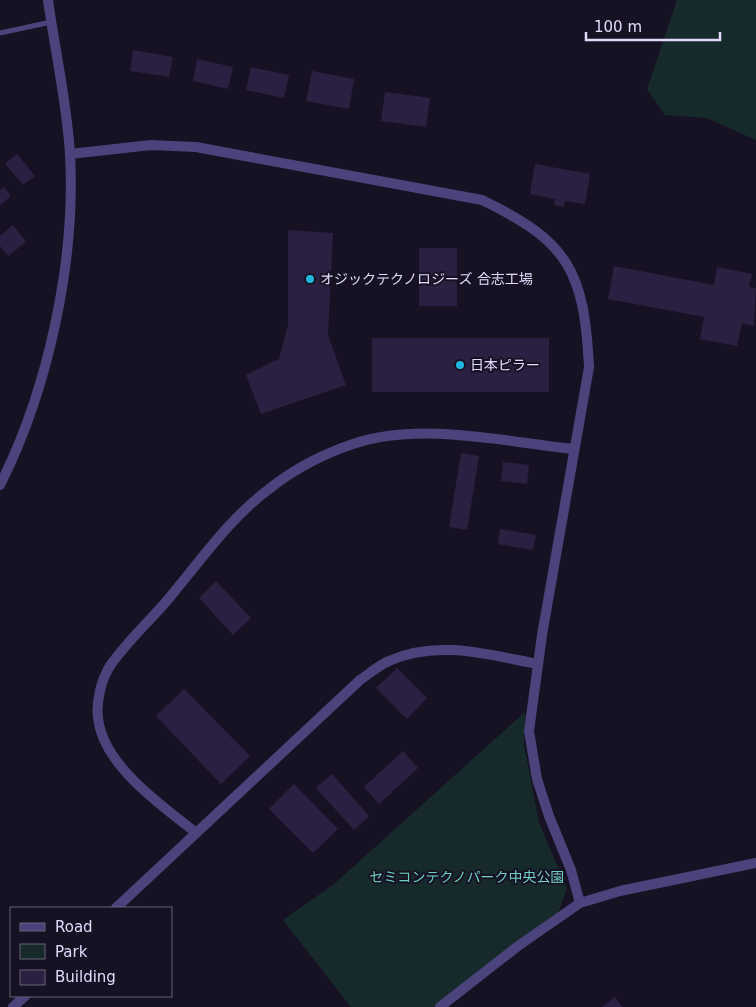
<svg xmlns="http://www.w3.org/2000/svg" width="756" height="1007" font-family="'DejaVu Sans','Noto Sans JP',sans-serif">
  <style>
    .green { fill: #162a2c }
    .building { fill: #2b2041 }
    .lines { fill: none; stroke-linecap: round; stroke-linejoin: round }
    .service { stroke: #4b437b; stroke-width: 5 }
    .tertiary { stroke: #4b437b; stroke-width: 10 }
    .poi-dot { fill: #20b7df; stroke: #171223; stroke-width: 2 }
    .labels { text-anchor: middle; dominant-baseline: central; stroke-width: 4; stroke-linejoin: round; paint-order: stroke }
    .poi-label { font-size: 14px; fill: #e0d9fa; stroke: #171223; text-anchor: start }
    .park-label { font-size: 14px; fill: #6fd0c2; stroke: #171223 }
  </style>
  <rect width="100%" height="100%" fill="#171223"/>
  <g class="green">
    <path d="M677,0H756V140L707,118L665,115L647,89Z"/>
    <path d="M525,712L524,745L539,822L567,889L558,913L435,1007H351L283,920L333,885Z"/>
  </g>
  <g class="building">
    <path d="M133,50L173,57L169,77L130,71Z"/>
    <path d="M197,59L233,67L228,89L193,81Z"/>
    <path d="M251,67L289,75L284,98L246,90Z"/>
    <path d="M312,71L354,79L349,109L306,101Z"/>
    <path d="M385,92L430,98L426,127L381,121Z"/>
    <path d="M17,154L35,176L23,185L5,164Z"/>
    <path d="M535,164L590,174L585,204L565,201L564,207L554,205L555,199L530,194Z"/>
    <path d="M4,187L11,196L0,205V190Z"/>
    <path d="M13,225L26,242L8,256L0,246V236Z"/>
    <path d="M288,230L333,233L328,335L346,385L261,414L246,375L279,359L288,325Z"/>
    <rect x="419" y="248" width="38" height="58"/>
    <path d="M614,266L714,285L717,267L752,274L749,287L756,288L754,326L742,323L737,346L700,339L704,317L608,299Z"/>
    <rect x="372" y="338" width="177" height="54"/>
    <path d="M461,453L479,456L467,530L449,527Z"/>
    <path d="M503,462L529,465L527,484L501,481Z"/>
    <path d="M500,529L536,535L533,550L498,544Z"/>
    <path d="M216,581L251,618L233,635L199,598Z"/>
    <path d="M397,668L427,698L407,719L376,688Z"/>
    <path d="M184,689L250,756L221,784L156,716Z"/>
    <path d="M403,751L418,768L379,804L364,787Z"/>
    <path d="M332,774L369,816L354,830L316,788Z"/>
    <path d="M294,784L338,829L313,853L269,809Z"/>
    <path d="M615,997L623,1007H602Z"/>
  </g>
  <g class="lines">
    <path class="service" d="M0,33L51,22"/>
    <g class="tertiary">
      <path d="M70,154L151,145L196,147L482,200C569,242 584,271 589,367L542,635L529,731L537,779L549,816L571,870L580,903"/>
      <path d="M0,485C48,390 76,261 70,154C67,103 55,51 48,0"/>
      <path d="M195,832C160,804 103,765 98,718C96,702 101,680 110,666C127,641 151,620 170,597C201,560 230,518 269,489C293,470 323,454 353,444C420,421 505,442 574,449"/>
      <path d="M116,908L360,680C369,674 379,665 389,661C437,639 489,655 538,664"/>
      <path d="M13,1007L25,996"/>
      <path d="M440,1007L518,946L580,903L620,891L756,863"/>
    </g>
  </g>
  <g class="poi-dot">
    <circle cx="310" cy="279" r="5"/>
    <circle cx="460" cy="365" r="5"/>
  </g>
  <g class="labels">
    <g class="poi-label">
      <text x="320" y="279">オジックテクノロジーズ 合志工場</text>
      <text x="470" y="365">日本ピラー</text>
    </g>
    <g class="park-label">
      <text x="467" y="877">セミコンテクノパーク中央公園</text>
    </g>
  </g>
  <rect x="10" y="907" width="162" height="90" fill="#171223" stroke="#676279"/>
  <rect x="20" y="923" width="25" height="8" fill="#4b437b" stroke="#676279"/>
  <text x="55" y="932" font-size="15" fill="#e0d9fa">Road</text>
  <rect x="20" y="944" width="25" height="15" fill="#162a2c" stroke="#676279"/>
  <text x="55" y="957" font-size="15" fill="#e0d9fa">Park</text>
  <rect x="20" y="970" width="25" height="15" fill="#2b2041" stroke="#676279"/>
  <text x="55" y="982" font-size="15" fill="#e0d9fa">Building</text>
  <path d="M586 32v8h134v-8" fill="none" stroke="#e0d9fa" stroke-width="2.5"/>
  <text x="594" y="32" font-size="15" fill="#e0d9fa" stroke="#171223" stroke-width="4" paint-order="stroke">100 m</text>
</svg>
